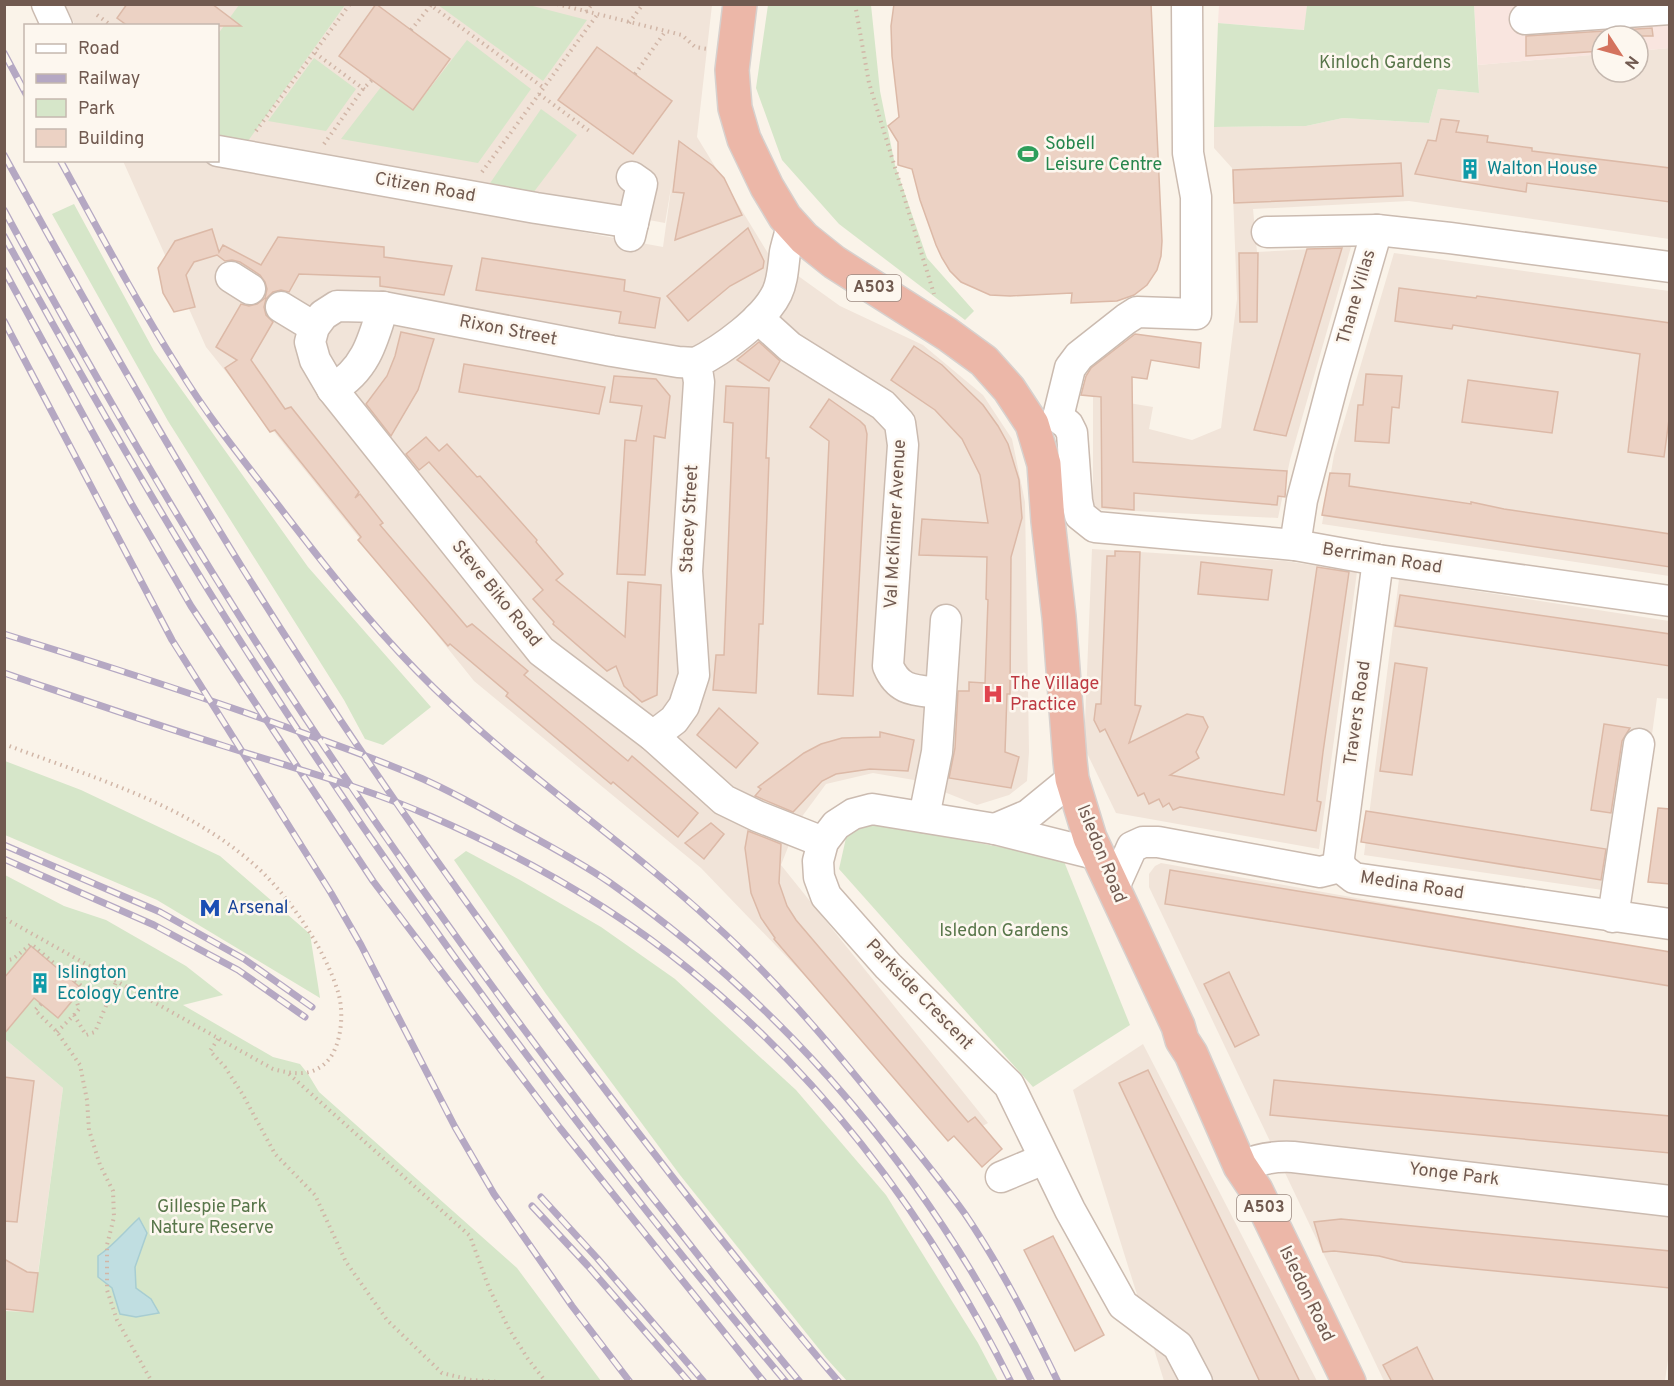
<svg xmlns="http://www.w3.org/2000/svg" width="1674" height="1386" font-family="Overpass,sans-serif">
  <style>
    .residential { fill: #f1e4d9 }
    .commercial { fill: #f9e5df }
    .green { fill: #d6e6c9 }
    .water { fill: #c0dee1; stroke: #a7cdd2; stroke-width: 1.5 }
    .building { fill: #ecd2c4; stroke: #dcb9a7; stroke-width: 1.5 }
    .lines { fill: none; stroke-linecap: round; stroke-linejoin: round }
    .minor-casing { stroke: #cbbbb0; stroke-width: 33 }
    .highway-casing { stroke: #d7d1ce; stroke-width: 36 }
    .path { stroke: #d1b6a7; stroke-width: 4; stroke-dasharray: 1.5 4.5; stroke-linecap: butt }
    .minor { stroke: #fff; stroke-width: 30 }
    .highway { stroke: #ecb7a8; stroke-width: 33 }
    .rail-casing { stroke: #b5a8c3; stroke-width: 7 }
    .rail { stroke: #fdf7ef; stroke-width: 4.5; stroke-dasharray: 14; stroke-linecap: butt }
    .labels { text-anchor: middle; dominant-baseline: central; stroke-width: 5; stroke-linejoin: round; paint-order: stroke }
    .shield { fill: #fdf7ef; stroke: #9b8980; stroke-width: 1.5 }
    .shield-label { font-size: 16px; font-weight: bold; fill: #715a50 }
    .park-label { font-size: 18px; fill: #58764a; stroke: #fdf7ef }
    .leisure-label { font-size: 18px; fill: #27864d; stroke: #fdf7ef; text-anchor: start }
    .culture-label { font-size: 18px; fill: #0d838f; stroke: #fdf7ef; text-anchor: start }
    .street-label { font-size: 18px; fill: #715a50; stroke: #fdf7ef }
    .health-label { font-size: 18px; fill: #be3a42; stroke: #fdf7ef; text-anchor: start }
    .transit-label { font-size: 18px; fill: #164399; stroke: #fdf7ef; text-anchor: start }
  </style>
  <rect width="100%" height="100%" fill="#faf3e9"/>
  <g class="residential">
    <path d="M65,5H712L697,137L769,255L840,306L923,345L983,395L1012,439L1025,502L1029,752L1027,781L1009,795L977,805L914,780L873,773L826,784L798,822L781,865L988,1123L961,1138L701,868L474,681L206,347L123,161H200L663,247L672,182L665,223L218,139V26L75,25Z"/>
    <path d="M1669,48V239L1409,201L1253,209L1257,252L1351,247L1290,460L1278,518L1093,509V397L1153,407L1149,429L1192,440L1221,428L1237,299L1232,168L1214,148V127L1306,126L1343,118L1429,123L1438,89L1479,93L1478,65L1602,54V72H1638V51Z"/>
    <path d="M1394,253L1669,291V576L1322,524L1334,455Z"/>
    <path d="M1092,549L1285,561L1357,572L1319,849L1116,813L1084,747Z"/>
    <path d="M1399,579L1669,621V699L1657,698L1630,894L1364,855Z"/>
    <path d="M1161,863L1669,954L1670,1345L1665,1381H1384L1149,887V874L1155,866Z"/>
    <path d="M5,1039L63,1088L38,1273L27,1272L13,1264L5,1263Z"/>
    <path d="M1143,1044L1317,1381H1164L1073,1090Z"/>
  </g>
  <g class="commercial">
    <path d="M1219,5H1307L1305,30L1218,23Z"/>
    <path d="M1474,5H1669V48L1638,51V36H1602V54L1478,65Z"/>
  </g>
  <g class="green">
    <path d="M239,5H345L238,155L218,151V34Z"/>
    <path d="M438,5H529L587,20L543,81Z"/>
    <path d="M768,5H871L880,91L895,165L927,258L974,311L965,320L839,224L782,160L756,88Z"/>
    <path d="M1307,5H1474L1479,93L1438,89L1429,123L1343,118L1306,126L1214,127L1218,23L1304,30Z"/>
    <path d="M467,40L531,89L478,163L341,139L381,87L413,110Z"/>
    <path d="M314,58L356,89L326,131L268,121Z"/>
    <path d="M541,109L577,135L530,197L486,189Z"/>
    <path d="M74,204L154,351L308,567L431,707L383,745L365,739L344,700L168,421L52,214Z"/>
    <path d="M5,761L81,790L220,856L310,934L320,998L157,900L5,835Z"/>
    <path d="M869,822L1063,859L1130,1025L1033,1087L839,869L848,829Z"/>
    <path d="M466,851L520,880L601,927L675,979L796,1090L886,1195L978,1343L998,1381H847L827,1359L680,1175L546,994L454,860Z"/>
    <path d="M5,875L64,906L106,920L186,966L223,995L183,1005L273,1057L300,1064L308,1074L319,1092L517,1268L601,1381H5V1311L33,1312L63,1088L5,1039Z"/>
  </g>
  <path class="water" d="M139,1218L147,1233L135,1267L136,1288L151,1299L159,1313L136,1317L120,1314L112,1288L98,1277V1256C114,1245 125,1231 139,1218Z"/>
  <g class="building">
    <path d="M127,4H212L241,26H128L117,18Z"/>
    <path d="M376,4L450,59L413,110L339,56Z"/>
    <path d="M894,4H1151L1162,241L1161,256L1157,270L1147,285L1134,295L1117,301L1071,303L1072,293L1010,296L990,295L961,282L950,271L942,258L936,245L920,200L912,169L898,165V142L888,126L899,117L892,56L891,26Z"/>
    <path d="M1652,28L1653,36H1602V51L1526,56V36Z"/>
    <path d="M597,47L672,101L633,154L558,100Z"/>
    <path d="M1441,119L1459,121L1456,132L1488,136L1487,142L1532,148V151L1670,168V202L1527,183L1526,192L1415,174L1428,140L1436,141Z"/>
    <path d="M679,141L713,166L724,178L742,215L675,240L684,193L673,192Z"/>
    <path d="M1401,163L1403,196L1234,203L1233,170Z"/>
    <path d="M748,228L764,261L763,268L730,286L688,321L667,296Z"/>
    <path d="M212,229L219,252L223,245L261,265L278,237L384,247V257L452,266L444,295L380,286V277L299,274L289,292L281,290L273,292L266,299L264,307L266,315L273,322L251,360L285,409L291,407L359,492L355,498L360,494L383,523L380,525L467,627L472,624L528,671L524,675L628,761L632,756L698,813L678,837L613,782L611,784L506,696L508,693L450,644L448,646L358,540L361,537L275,430L270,432L225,368L237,360L216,347L241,304L249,306L257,304L265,298L267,289L265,282L260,275L240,262L232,260L225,261L217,255L194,262L186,275L195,307L174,312L163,293L158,268L175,241Z"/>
    <path d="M1342,248L1286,436L1254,430L1307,249Z"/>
    <path d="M1239,253H1258L1257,322H1240Z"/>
    <path d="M482,258L625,280L624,291L660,298L655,328L619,323L621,312L476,290Z"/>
    <path d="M1399,288L1476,298L1477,296L1670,323V412L1664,457L1628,452L1640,354L1453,325L1452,329L1395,321Z"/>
    <path d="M401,332L434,339L418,390L391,436L366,404L387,376L395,356Z"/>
    <path d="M1135,334L1201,343L1199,368L1151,360L1147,379L1132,377L1133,462L1287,471L1285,497L1278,496L1277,505L1134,493V510L1102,507L1101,397L1081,395L1086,376L1091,368Z"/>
    <path d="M759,342L780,361L769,381L737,360Z"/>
    <path d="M914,346L942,365L983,405L998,426L1008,444L1019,480L1022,518L1011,557L1010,694H1007L1005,752L1019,757L1011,788L949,778L955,748L958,691H969V682L985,683L988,600L986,599L987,557L919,555L922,519L988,523L980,475L962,439L935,410L891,380Z"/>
    <path d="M464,364L605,387L599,414L459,392Z"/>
    <path d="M1366,374L1402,376L1399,408L1392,407L1389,443L1355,441L1358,405H1363Z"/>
    <path d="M614,376L656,379L670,396L665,438L654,436L645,575L617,574L625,440L636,441L642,406L610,402Z"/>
    <path d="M1468,380L1558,392L1552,433L1462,422Z"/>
    <path d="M726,386L769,388L766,458H769L763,624H759L756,693L713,690L716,655H724L733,423L724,422Z"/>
    <path d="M829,399L860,421L865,426L867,434L853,696L818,694L829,441L810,427Z"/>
    <path d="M426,437L439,451L447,444L477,477L480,476L537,540L536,542L563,574L556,580L625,637L628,582L661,585L657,695L642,702L624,686L616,666L607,671L553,624L554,622L533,599L543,590L429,462L419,470L406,454Z"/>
    <path d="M1330,473L1350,474L1349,486L1471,504V502L1504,509L1670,534V567L1322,515Z"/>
    <path d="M1115,551L1140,552L1135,705L1141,706L1129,743L1187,714L1203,717L1208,727L1196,752L1199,758L1170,775L1284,795L1317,567L1349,572L1323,752L1317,801L1321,802L1316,831L1180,807L1173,810L1169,803L1163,807L1159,799L1149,804L1144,793L1138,796L1105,729L1100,732L1094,720L1096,704H1101L1107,556H1115Z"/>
    <path d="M1201,562L1272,570L1268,600L1198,594Z"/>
    <path d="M1400,595L1670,634V666L1395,626Z"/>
    <path d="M1395,663L1427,668L1412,775L1380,771Z"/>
    <path d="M719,708L758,743L736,768L697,735Z"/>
    <path d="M1604,724L1630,728L1622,741L1611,813L1591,810Z"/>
    <path d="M880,732L914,740L908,771L870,769L836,774L822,781L793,812L755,796L761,789L758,787L804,753L821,744L842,738L880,737Z"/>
    <path d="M1658,808L1670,809V884L1648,882Z"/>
    <path d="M1366,811L1606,849L1601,880L1361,842Z"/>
    <path d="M711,823L724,834L704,859L685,843Z"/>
    <path d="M748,831L781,844L779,883L787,906L796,920L968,1122L975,1117L1002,1149L982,1167L954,1136L948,1141L774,939L775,938L761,918L751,893L745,848Z"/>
    <path d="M1170,870L1670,952V986L1165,904Z"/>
    <path d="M31,946L82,989L58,1018L34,998L4,1034V978Z"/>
    <path d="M1229,972L1259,1035L1235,1047L1204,984Z"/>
    <path d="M1148,1070L1300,1382H1260L1119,1083Z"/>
    <path d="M4,1077L34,1081L17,1222L4,1221Z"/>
    <path d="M1274,1080L1670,1116V1153L1270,1115Z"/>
    <path d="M1341,1219L1670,1251V1288L1403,1262L1379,1256L1334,1251L1323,1252L1314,1222Z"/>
    <path d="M1053,1236L1104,1335L1075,1351L1024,1250Z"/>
    <path d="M4,1259L27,1272L38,1273L33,1312L4,1309Z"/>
    <path d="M1417,1347L1434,1382H1392L1383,1365Z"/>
  </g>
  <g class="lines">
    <g class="minor-casing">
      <g id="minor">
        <path d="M47,4L57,26"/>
        <path d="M1525,19L1670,9"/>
        <path d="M218,151L536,208L633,223"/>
        <path d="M1267,232L1377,230L1450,238L1670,267"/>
        <path d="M630,236L642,184L632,177"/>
        <path d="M231,277L250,289"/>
        <path d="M281,307L314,327"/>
        <path d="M758,318L790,347L883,405L900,423L903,445L888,666C899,692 915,690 940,693"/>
        <path d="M696,363L678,362L612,351L383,307L337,306L323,315L314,327L310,342L315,360L332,389L541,651L653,736L724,800L757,816L823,842"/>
        <path d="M332,389C365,371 373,341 383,307"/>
        <path d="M1058,417L1068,425L1072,433L1077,501L1080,515L1095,527L1295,545L1378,560L1670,601"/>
        <path d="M1058,417L1070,368L1079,356L1126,319L1137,312L1196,314V197L1188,153L1187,4"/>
        <path d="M1295,545L1302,500L1335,375L1377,230"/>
        <path d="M653,736L674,720L684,706L694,675L687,571L699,382L696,363C722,350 764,320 777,293C783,280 783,267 785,252C787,243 790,234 792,225"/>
        <path d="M924,817L937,752L946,620"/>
        <path d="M995,829L1028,815L1072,779"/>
        <path d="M1099,855L995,829L872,809L853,814L836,825L823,842L818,861L819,877L826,896L888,966L1009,1085L1070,1210L1123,1305L1178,1346L1197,1382"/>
        <path d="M1340,867L1354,878L1670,924"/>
        <path d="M1340,867L1339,857L1378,560"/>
        <path d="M1114,887L1132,847L1143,842H1158L1320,872L1340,867"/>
        <path d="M1613,917L1639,744"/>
        <path d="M1240,1166C1258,1159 1275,1156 1293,1157L1670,1201"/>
        <path d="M1001,1177L1044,1159"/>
      </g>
    </g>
    <g class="highway-casing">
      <path id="highway" d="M740,4L732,70L735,108L744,139L767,187L785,217L804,238L834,262L947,334L984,361L1009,389L1032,424L1044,464L1048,521L1059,617L1070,761L1072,779L1090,838L1178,1026L1182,1040L1191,1054L1240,1166L1256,1190L1349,1382"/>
    </g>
    <g class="path">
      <path d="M429,4L544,88"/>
      <path d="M557,4L682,35L695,47L708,49"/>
      <path d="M855,4L869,83L934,294"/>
      <path d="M586,12L592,4"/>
      <path d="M97,15L112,26"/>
      <path d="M629,23L643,4"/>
      <path d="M411,30L431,5"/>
      <path d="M315,53L365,90"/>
      <path d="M635,74L665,32"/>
      <path d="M539,94L592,133"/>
      <path d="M256,131L350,4"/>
      <path d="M324,144L363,89L372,80"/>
      <path d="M482,172L597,15"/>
      <path d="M4,744C88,776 181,802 250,861C285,890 325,948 338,992C344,1011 342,1041 330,1058C315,1077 295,1075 273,1069L4,918"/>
      <path d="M4,961L13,959L31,944L84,988L76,999L79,1009L74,1015"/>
      <path d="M41,1004L35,1010L57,1032L80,1065L87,1100L89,1130L100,1165L113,1191L114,1217L107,1245V1290L117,1320L152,1382"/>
      <path d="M57,1032L74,1015L86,1035L95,1032L116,982"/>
      <path d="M218,1039L210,1051L225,1067L243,1095L275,1154L315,1195L346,1262L387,1320L442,1373L471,1380L501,1382"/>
      <path d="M289,1074L470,1236L489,1288L509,1329L528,1359L546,1382"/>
    </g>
    <use href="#minor" class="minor"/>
    <use href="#highway" class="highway"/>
    <g class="rail-casing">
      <g id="rail">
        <path d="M4,53L26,94"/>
        <path d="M4,155C81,295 159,434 243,569C356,751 480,926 610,1096C684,1193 759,1289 839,1382"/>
        <path d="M60,160C99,231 136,301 179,369C208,417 244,461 278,505C322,562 366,619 416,670C507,764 618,835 714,924C773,977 826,1039 876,1101C906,1138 937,1175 965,1214C1001,1267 1030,1324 1058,1382"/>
        <path d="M4,210C98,384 197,555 306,719C415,884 531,1043 653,1198C702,1259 749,1322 800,1382"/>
        <path d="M4,236C70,356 138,476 210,593C382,869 577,1133 786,1382"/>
        <path d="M4,270L131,503L191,606L373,881L560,1128L764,1382"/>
        <path d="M4,321L172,640L331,893L361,945L455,1127L494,1194L572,1306L630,1382"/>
        <path d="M4,634C95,662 185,691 275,723C325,741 375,758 423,779C454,793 483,809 511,825C544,843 578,861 609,882C795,1013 931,1178 1032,1382"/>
        <path d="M4,673C78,698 150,723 224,746C293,768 364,787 430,816C522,856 612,906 690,970C827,1081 932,1224 1011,1382"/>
        <path d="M4,845L160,912L244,959L312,1007"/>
        <path d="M4,859L154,925L238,970L305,1017"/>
        <path d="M541,1197L597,1258L704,1382"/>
        <path d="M532,1206L588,1266L689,1382"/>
      </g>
    </g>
    <use href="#rail" class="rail"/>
  </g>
  <defs>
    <g id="stadium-bare" transform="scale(1.62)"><path d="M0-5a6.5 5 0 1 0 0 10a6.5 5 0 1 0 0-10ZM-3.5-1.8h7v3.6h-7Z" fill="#2e9e5b" stroke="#fdf7ef" stroke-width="2.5" paint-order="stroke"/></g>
    <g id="building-bare" transform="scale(1.62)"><path d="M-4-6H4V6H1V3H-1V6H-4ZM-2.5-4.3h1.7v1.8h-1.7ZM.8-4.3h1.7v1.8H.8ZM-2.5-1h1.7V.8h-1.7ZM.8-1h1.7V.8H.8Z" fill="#0f9aa8" stroke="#fdf7ef" stroke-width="2.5" paint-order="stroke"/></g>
    <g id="hospital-bare" transform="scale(1.62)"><path d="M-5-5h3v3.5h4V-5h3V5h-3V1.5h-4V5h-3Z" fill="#e0444e" stroke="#fdf7ef" stroke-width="2.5" paint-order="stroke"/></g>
    <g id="metro-bare" transform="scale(1.62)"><path d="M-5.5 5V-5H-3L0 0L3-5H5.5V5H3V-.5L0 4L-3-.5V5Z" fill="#1a4fb4" stroke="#fdf7ef" stroke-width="2.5" paint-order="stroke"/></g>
  </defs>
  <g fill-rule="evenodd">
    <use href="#stadium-bare" x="1028" y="154"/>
    <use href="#building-bare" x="1470" y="169"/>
    <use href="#hospital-bare" x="993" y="694"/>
    <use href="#metro-bare" x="210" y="908"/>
    <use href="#building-bare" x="40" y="983"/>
  </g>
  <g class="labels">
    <g class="shield">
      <rect x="847" y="275" width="54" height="26" rx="4.5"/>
      <rect x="1237" y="1195" width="54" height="26" rx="4.5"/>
    </g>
    <g class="shield-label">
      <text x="874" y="288">A503</text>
      <text x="1264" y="1208">A503</text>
    </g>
    <g class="park-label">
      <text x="1385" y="63">Kinloch Gardens</text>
      <text x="1004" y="931">Isledon Gardens</text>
      <text x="212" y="1207">Gillespie Park<tspan x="212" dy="21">Nature Reserve</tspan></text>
    </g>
    <g class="leisure-label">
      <text x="1045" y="144">Sobell<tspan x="1045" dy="21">Leisure Centre</tspan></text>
    </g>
    <g class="culture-label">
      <text x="1487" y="169">Walton House</text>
      <text x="57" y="973">Islington<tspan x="57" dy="21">Ecology Centre</tspan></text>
    </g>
    <g class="street-label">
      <text transform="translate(425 188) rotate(10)">Citizen Road</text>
      <text transform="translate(1357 297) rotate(-74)">Thane Villas</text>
      <text transform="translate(508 331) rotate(11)">Rixon Street</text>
      <text transform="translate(690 519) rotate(-87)">Stacey Street</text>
      <text transform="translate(896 524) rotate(-87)">Val McKilmer Avenue</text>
      <text transform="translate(1382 559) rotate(9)">Berriman Road</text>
      <text transform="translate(496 594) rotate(51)">Steve Biko Road</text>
      <text transform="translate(1358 713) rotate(-82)">Travers Road</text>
      <text transform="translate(1101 854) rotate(68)">Isledon Road</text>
      <text transform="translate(1412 886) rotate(9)">Medina Road</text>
      <text transform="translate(919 995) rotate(46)">Parkside Crescent</text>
      <text transform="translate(1454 1175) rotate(7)">Yonge Park</text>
      <text transform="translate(1306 1294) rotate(64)">Isledon Road</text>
    </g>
    <g class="health-label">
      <text x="1010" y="684">The Village<tspan x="1010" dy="21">Practice</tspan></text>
    </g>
    <g class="transit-label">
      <text x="227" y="908">Arsenal</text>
    </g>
  </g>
  <rect width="1674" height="1386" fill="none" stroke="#715a50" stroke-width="12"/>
  <rect x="24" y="24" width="195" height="138" fill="#fdf7ef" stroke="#c5b8af" stroke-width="1.5"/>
  <rect x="36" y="44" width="30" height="9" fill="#ffffff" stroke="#c5b8af" stroke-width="1.5"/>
  <text x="78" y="54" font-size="18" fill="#715a50">Road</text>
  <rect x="36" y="74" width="30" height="9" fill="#b5a8c3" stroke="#c5b8af" stroke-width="1.5"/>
  <text x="78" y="84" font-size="18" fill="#715a50">Railway</text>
  <rect x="36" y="99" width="30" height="18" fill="#d6e6c9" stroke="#c5b8af" stroke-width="1.5"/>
  <text x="78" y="114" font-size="18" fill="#715a50">Park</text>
  <rect x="36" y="129" width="30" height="18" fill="#ecd2c4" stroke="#c5b8af" stroke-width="1.5"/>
  <text x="78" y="144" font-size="18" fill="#715a50">Building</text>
  <g transform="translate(1620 54) rotate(126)"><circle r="28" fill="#fdf7ef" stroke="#c5b8af" stroke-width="1.5"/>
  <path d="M0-4.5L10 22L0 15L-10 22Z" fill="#d4735e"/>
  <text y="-9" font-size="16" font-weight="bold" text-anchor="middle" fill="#715a50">N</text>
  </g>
</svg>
